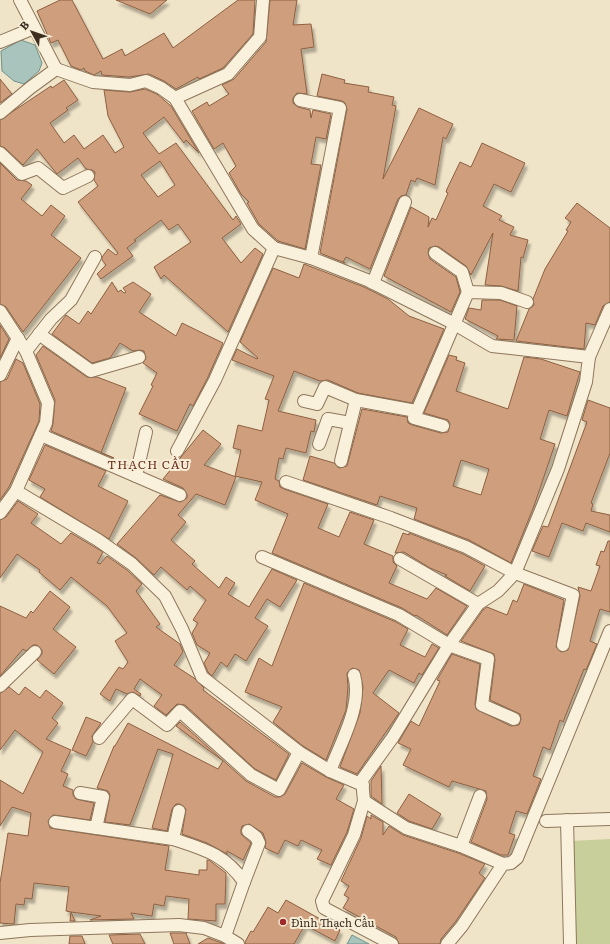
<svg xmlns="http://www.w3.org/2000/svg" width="610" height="944" font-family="Literata,serif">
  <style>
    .green { fill: #c9cf9b }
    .water { fill: #a9c4bc; stroke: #6f938a }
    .building { fill: #cf9f7d; stroke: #8d5f41; fill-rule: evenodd; filter: url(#shadow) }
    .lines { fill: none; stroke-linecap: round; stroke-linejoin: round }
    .street-casing { stroke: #8d765c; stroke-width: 14 }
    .street { stroke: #faf1dc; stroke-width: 12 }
    .poi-dot { fill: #9e2a2b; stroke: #f7eed8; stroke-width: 1.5 }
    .labels { text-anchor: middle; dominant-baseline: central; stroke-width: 4; stroke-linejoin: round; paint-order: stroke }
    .poi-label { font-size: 11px; fill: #3d2e20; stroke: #f7eed8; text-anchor: start }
    .neighbourhood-label { font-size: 12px; letter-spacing: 1px; fill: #6b2e1e; stroke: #f7eed8 }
  </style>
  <defs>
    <filter id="shadow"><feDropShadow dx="2.5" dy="4.5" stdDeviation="1" flood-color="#0004"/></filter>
  </defs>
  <rect width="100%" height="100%" fill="#f0e4c8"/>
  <path class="green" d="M610,839V944H574L570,841Z"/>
  <g class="water">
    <path d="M21,40L35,45L42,63L39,71L24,84L14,81L2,71L1,51Z"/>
    <path d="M352,935L369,944H347Z"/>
  </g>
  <g class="building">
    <path d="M60,0H72L103,59L122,49L125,56L164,33L173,48L238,0H255L253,34L223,68L199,79L198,77L176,89L164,81L149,74L129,77L102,75L101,71L94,75L85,71L84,68L81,70L71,66L58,40L51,43L37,11Z"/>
    <path d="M116,0H167L150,14Z"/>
    <path d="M270,0H297L293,25L311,24L314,47L301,49L307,94L297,93L293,98V103L298,107L310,110L311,118L313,110L331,114L326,139L316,137L311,164L321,165L305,249L278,241L259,224L247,203L249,202L241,194L229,173L236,166L223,143L214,149L192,111L207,102L209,106L229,94L222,85L234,79L266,42Z"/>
    <path d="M322,74L345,80L344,83L369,87L368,92L394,97L392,105L396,106L383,179L419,108L453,124L446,139L443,137L435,185L417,178L415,182L411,180L406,195L401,196L398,199L370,269L346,257L343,262L345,263L320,253L347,109L345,103L342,101L317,96Z"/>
    <path d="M0,79L12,94L0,103Z"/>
    <path d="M64,80L78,100L66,108L68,110L50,123L64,143L74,135L84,149L103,135L115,153L124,147L108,116L104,90L130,92L145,89L157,94L171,106L199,153L186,140L184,143L164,117L143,133L159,154L176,143L233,220L236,216L241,224L222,238L241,263L255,248L263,254L228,332L164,275L161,279L154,267L191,242L178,224L169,230L161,220L134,240L136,241L127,248L133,256L101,279L97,274L106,265L102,260V257L108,249L116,255L118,253L78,202L98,186L94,180L95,172L92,170L86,169L78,158L57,174L37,149L23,165L5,148L0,146V120L51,86L52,88ZM160,161L175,185L158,197L141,175Z"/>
    <path d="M482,143L525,163L511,192L494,184L483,206L502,216L499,220L514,227L510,235L528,240L523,258L521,257L518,291L501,286L485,285L493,233L471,275L466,266L439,247L435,246L429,248L428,253L430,259L456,277L460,292L451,312L384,276L411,207L429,217L428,227L432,218L436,220L448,193L446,192L447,189L460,162L471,167Z"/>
    <path d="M0,163L17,180L26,181L32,185L21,199L42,216L51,205L65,216L51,235L81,258L23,332L6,307L0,304Z"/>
    <path d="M577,203L610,228V302L603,306L595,325L586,323L584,349L516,341L529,309L534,305L533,299L545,269L568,231L566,230L571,222L565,218Z"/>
    <path d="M304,264L364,287L388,299L409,316L444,329L412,403L358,393L328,380L320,381L294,371L278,411L316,420L314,432L311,431L306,453L286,448L283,459L279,458L275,479L279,481L280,487L284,489L328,504L318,528L339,537L350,512L374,520L364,544L393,556V562L397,566L389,583L427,599L436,588L467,606L447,635L416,615L415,616L402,608L272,553L288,514L255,500L262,482L235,476L241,450L233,448L238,425L262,431L269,400L265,399L274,376L232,360L237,349L257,359L258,358L240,342L273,268L299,278Z"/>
    <path d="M112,282L118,292L121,290L124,293L126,292L123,288L133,282L151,294L139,312L176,336L182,323L223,343L208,377L193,406L190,404L177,431L139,414L153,386L151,385L157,373L143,363L146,358L144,351L140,350L133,351L120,343L110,358L92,363L52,334L66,315L79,324L88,311L91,314Z"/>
    <path d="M482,300H500L517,306L514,340L496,339L498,336L465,319L469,308L481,310Z"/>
    <path d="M0,325L9,339L0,358Z"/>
    <path d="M43,346L87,377H97L126,388L101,453L114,458L51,431L53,424L55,400L36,355Z"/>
    <path d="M449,355L457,357L456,360L465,363L456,391L508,409L524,357L541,359L580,372L567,416L549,410L540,439L555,444L534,506L511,563L469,540L414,519L417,508L380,496L377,505L303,480L310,456L334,463L339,468L347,466L362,409L407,417L408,423L412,425L441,433L448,432L450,424L448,420L424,413ZM461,460L489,469L481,495L453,486Z"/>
    <path d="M16,359L23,363L40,404L39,421L9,487L0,500V382L7,379Z"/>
    <path d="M588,400L610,408V453L591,503L593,504L591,511L610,515V532L586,523L583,531L562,523L549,557L532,551L543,526L548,527L587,422L582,420Z"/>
    <path d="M203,430L221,444L204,465L236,477L225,505L196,494L178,515L186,522L171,540L195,561L192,564L219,588L226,577L235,583L228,594L249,607L272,569L297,580L280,607L267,599L255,618L268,626L246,661L235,654L227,667L221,662L212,676L208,672L204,663L210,653L197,645L192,633L198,623L193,620L206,600L190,586L187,590L161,567L154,575L136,558L117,544L160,495L180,502L187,498V494L183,488L163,479Z"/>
    <path d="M45,445L106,471L98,486L128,501L109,539L40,497L45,489L29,480Z"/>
    <path d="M18,501L38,514L31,523L61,544L71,533L103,552L97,563L100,564L107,556L127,570L142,584L136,591L160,624L156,627L180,644L183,652L174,665L194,678L204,688L203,690L289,754L276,780L255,769L185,705L177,704L166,715L154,706L162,695L140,679L134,689L141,694L140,696L133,692L127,694L116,689L110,701L100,694L119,667L123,669L128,662L115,641L127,633L107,606L71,577L60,590L39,572L40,570L17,554L0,578V520L6,517Z"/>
    <path d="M403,533L409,535V533L463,554L485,566L470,591L445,576L447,575L430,568L404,552L395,553Z"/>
    <path d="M608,541H610V612L600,609L590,641L597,644L586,670L584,669L563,722L560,720L550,750L543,747L533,776L541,779L527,814L516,811L509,833L515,835L508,855H501L471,842L487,799L486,791L452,781L449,787L403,765L411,749L398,743L411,721L419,726L440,681L437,680L452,654L480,664L475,704L476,709L511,726L519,725L521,719L520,714L490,700L495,660L494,654L461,641L483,610L487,607L507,615L513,600L517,602L524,584L564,600L556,647L561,652L568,650L580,596L578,587L591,591L600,566L596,565L601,551L604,552Z"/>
    <path d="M304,583L396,622L408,629L400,645L425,657L432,644L439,648L422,675L419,673L414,683L389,670L373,693L399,713L357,774L340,767L360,713L363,687L359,670L352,668L347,673L348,687L346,710L326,760L303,746L273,722L282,707L245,692L259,658L272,666Z"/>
    <path d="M50,591L70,607L53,629L76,647L54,674L37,660L42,654V650L37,645H33L26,651L23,649L0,676V606L26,618L31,611L33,613Z"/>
    <path d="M9,687L19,695L25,687L40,698L46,690L63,703L52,718L58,723L46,739L71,750L61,771L68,774L63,786L73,790V795L76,799L94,803L90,820L53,815L48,821L50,828L169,846L165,870L199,875V870H207V860H209L226,873L225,904H216V921L188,919L189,899L166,896L164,906L154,904L152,916L131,913L134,919L90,920L101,916L71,912L75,921H70L71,912L66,911L69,887L34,883L32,899L25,898L24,905L16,904L14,924L0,923V883L8,833L28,836L31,813L12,807L0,826V780L23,794L43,752L15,730L0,750V693Z"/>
    <path d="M86,717L101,723L92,736L93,742L86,756L72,750Z"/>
    <path d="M180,722L246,781L275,797H280L285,794L302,763L326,777L344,785L336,799L354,809L347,832L331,865L317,859L322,850L301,840L298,846L285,840L278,854L265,848L266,842L263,833L249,824L242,826L241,830V834L251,843L243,860L227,851V854L207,843L182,834L186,809L180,804H176L172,809L167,831L152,828L173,754L158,749L130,825L105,822L110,795L108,791L97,788L114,746H115L128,723L218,769L223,761L176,726Z"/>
    <path d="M381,766L382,804L371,796V781Z"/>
    <path d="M409,794L441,814L432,829L409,821L397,813Z"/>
    <path d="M371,815L383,822V835L389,826L403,835L458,853L485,864L479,873L485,878L456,921L441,939L440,944H399L396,937L343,908L349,898L344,895L349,886L341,881L361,838L367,816L371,819Z"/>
    <path d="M286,900L340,930L335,941L305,925L294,944H245V942L251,931L253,932L268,907L278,913Z"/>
    <path d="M170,933H186L190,944H174Z"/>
    <path d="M140,934L145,944H113L109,935Z"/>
    <path d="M70,936H82L85,944H69Z"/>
    <path d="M208,938L222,943L224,944H198Z"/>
  </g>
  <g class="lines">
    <g class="street-casing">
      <g id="street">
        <path d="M0,42L34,28"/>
        <path d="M56,69L93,82L130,85L146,81L161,88L175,98L253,229L274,248L311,258L367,280L453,323L492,346L589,357L586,382L558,469L515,573L498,591L478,604L449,645L393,737L362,780L364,801L354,835L322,901L324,908L392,944"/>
        <path d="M175,98L228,74L260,37L263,0"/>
        <path d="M300,100L340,108L311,258"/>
        <path d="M0,113L30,88L56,69L20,0"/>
        <path d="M0,153L22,174L38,168L63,188L88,176"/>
        <path d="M435,253L462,272L468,292"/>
        <path d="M373,283L405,202"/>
        <path d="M0,311L26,351L48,403L46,423L16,491L0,513"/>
        <path d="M39,334L91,371L139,357"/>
        <path d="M26,351L51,319L71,300L95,257"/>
        <path d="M589,357L610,309"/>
        <path d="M0,375L18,338"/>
        <path d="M304,401L317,404L325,387L356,400L416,411"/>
        <path d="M443,426L414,418L468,292L501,293L527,302"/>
        <path d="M41,435L180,495"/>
        <path d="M319,444L328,419L350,423"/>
        <path d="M177,451L215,380L274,248"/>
        <path d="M341,461L356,400"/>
        <path d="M136,476L146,432"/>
        <path d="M286,482L391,518L466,547L515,573L573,595L563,645"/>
        <path d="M16,491L98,540L132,564L165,596L182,629L202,677L299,752L330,771L363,785"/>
        <path d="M262,557L399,615L449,645L488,659L482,705L514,719"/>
        <path d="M400,559L478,604"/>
        <path d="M0,686L35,652"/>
        <path d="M99,738L132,699L167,725L180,711L251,775L279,790L299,752"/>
        <path d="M330,771C340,744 363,705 354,675"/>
        <path d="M80,793L103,797L96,828"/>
        <path d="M364,801L406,828L461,846L503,864"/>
        <path d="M179,811L173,839C203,849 225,854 244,882L225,936"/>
        <path d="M567,820L570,944"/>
        <path d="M546,821L610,819"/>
        <path d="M55,822L173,839"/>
        <path d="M461,846L480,796"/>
        <path d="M244,882L259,843L256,837L248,831"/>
        <path d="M0,933L30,930L179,925L204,928L225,936L238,944"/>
        <path d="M447,944L462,926L503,864L511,863L517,858L610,631"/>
      </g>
    </g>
    <use href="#street" class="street"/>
  </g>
  <circle class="poi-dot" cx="283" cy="922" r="4"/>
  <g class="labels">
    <g class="poi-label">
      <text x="291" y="922">Đình Thạch Cầu</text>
    </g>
    <g class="neighbourhood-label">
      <text x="149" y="464">THẠCH CẦU</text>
    </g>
  </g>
  <g transform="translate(32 32) rotate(310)" stroke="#f7eed8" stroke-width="3" paint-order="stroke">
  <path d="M0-3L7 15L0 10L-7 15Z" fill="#3d2e20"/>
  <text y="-6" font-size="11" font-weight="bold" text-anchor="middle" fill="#3d2e20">B</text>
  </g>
</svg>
